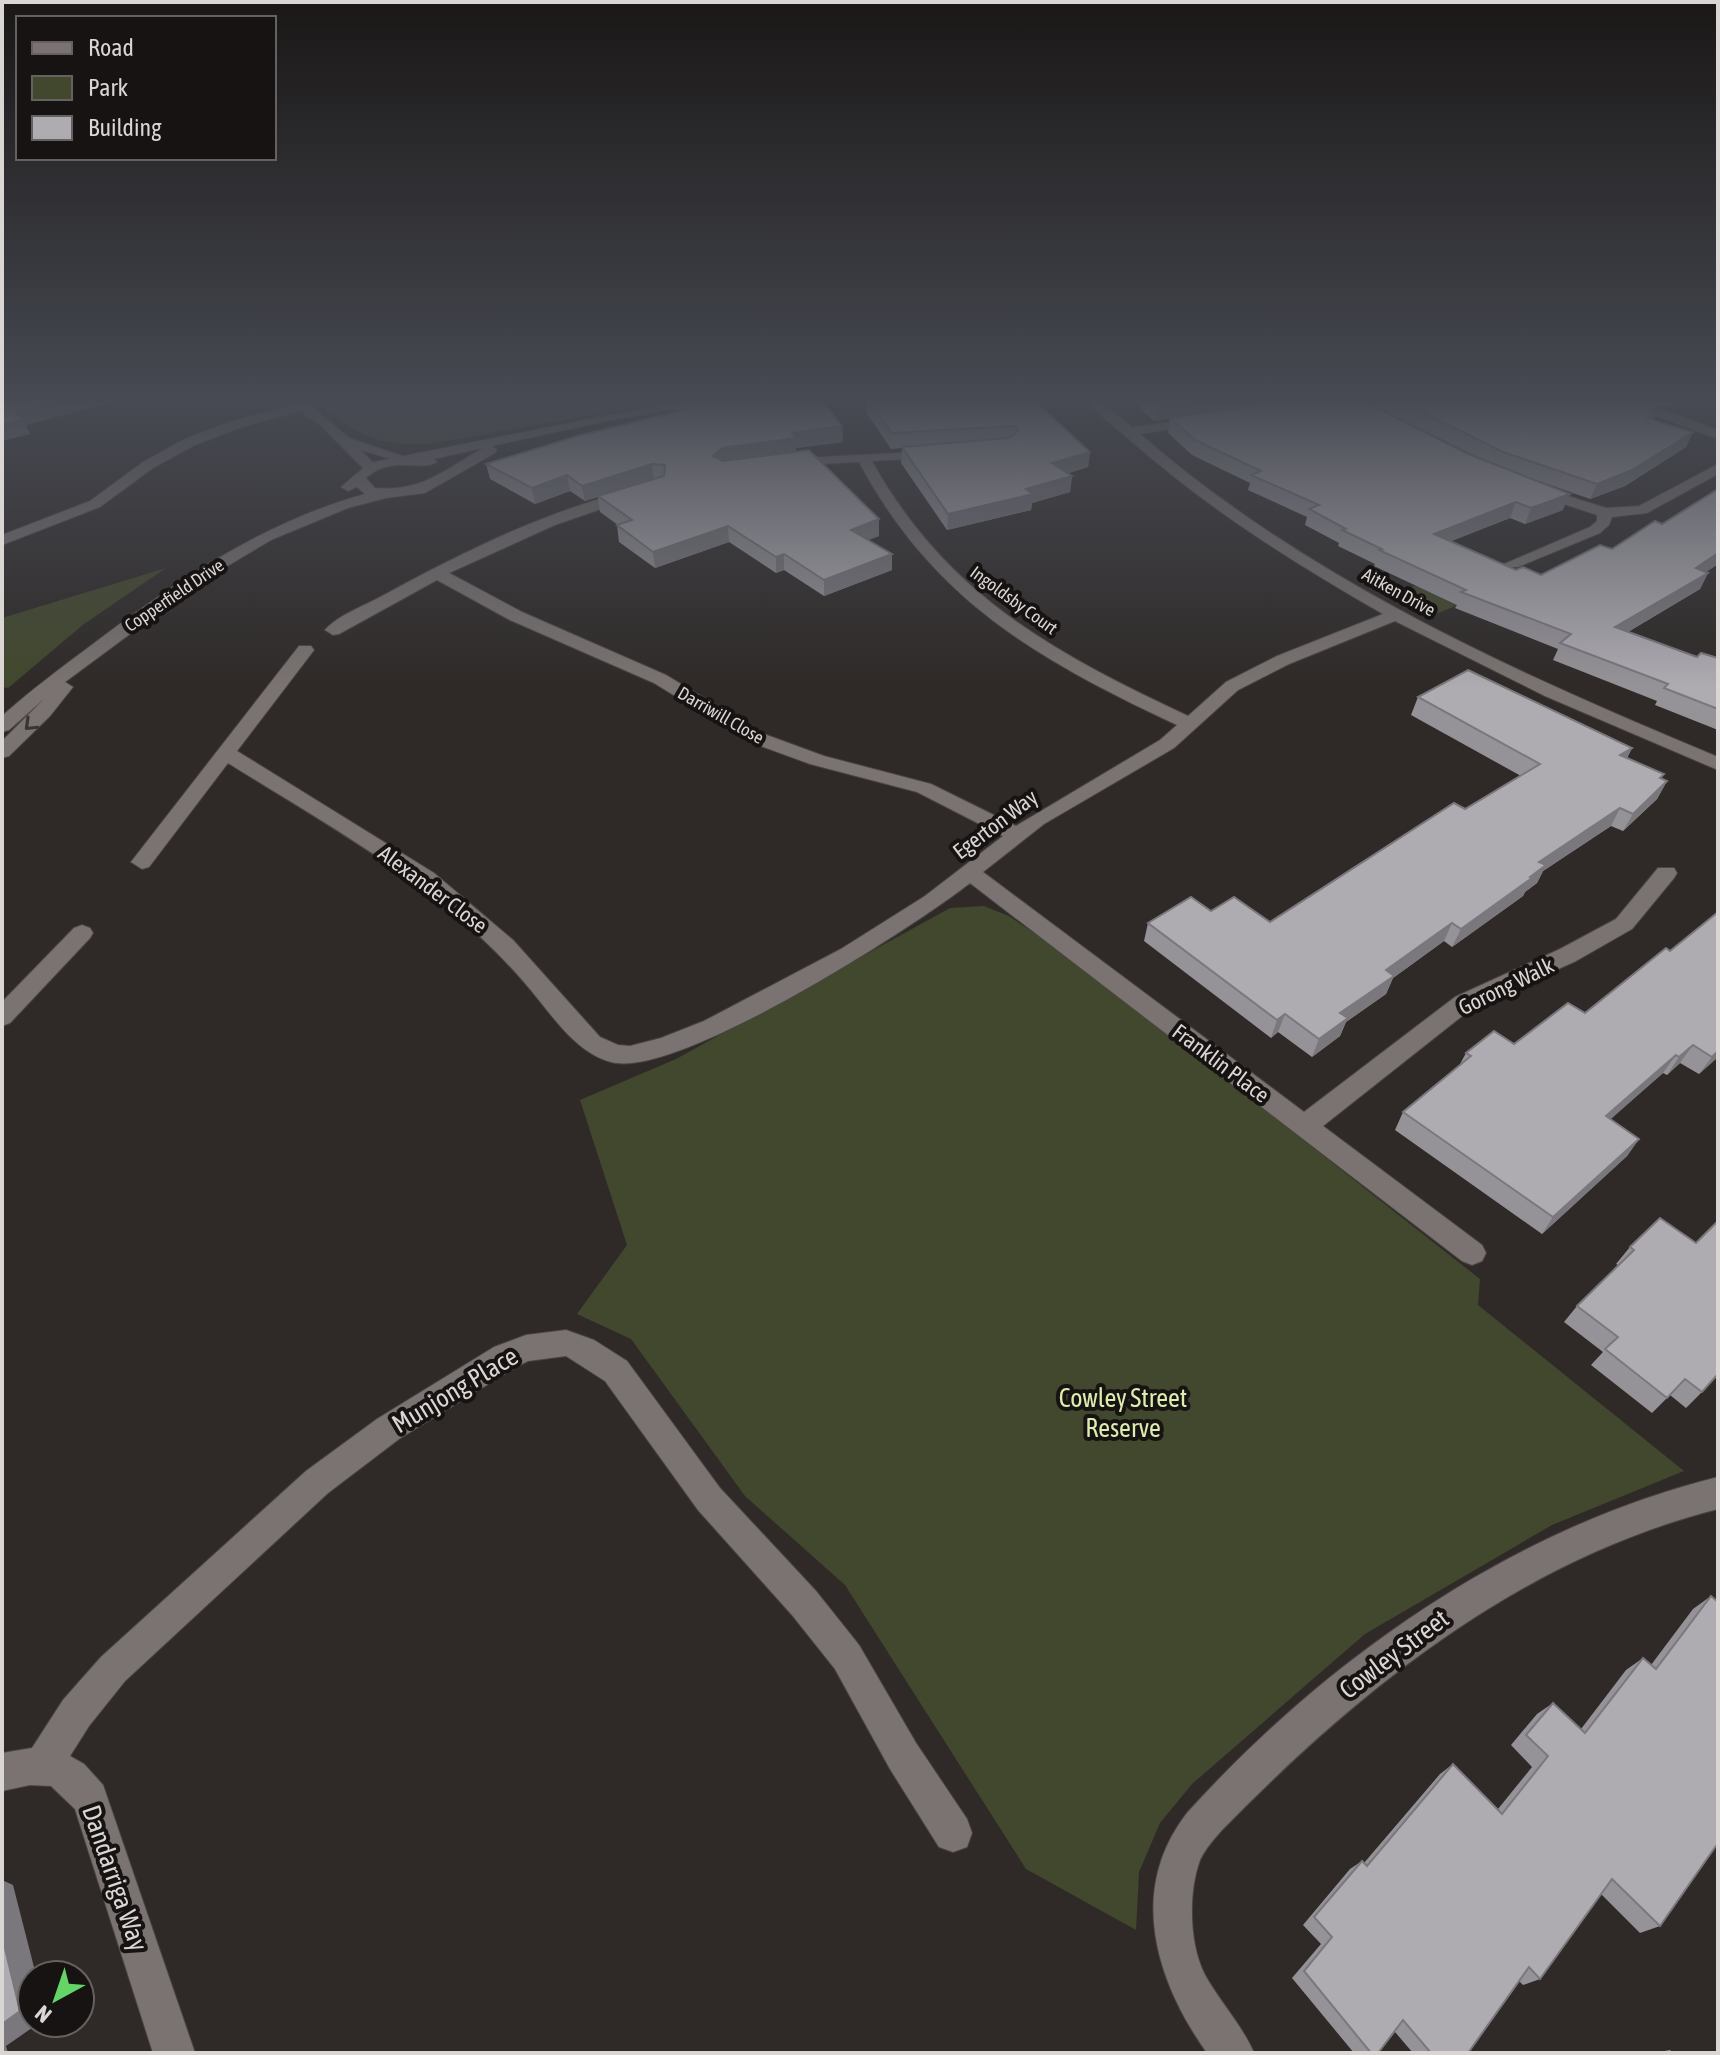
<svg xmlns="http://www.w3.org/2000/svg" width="1720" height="2055" font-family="'Asap Condensed',sans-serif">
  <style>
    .green { fill: #42482d }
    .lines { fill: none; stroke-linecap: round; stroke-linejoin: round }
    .minor-casing { stroke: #494644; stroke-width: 2 }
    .tertiary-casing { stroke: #494644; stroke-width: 2 }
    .minor { fill: #7a7371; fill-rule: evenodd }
    .tertiary { fill: #7a7371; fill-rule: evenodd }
    .wall { fill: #969398 }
    .shaded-wall { fill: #7a787c }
    .building { fill: #aeabb1; stroke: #7a787c; stroke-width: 2 }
    .oneway { stroke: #393533 }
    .labels { text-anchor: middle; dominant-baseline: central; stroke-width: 8; stroke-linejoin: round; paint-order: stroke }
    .far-street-label { font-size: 18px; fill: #d9d6d4; stroke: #161312 }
    .street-label { font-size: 22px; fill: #d9d6d4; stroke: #161312 }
    .near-street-label { font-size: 26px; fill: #d9d6d4; stroke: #161312 }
    .near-park-label { font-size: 26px; fill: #deecaf; stroke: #161312 }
  </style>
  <rect width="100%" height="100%" fill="#2f2a28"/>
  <g class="green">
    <path d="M313,401H672L434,443C373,448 361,434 313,401Z"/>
    <path d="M1481,553L1528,576L1436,614L1398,594Z"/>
    <path d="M166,568L84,624L8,688L2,687V618Z"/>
    <path d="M984,906L1009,916L1085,968L1480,1279L1478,1305L1684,1471L1552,1525L1365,1634L1192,1784L1160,1823L1139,1872L1136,1930L1026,1869L845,1585L745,1496L631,1339L577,1314L627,1245L580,1100L676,1059L950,908Z"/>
  </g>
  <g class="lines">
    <g class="minor-casing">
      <g id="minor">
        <path d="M289,401L308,403L349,438L411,459L404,463L361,450L378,468L376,471H366L320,425L300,411L239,428L195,445L153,468L100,507L2,545V535L90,501L143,462L185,439L229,422L292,405Z"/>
        <path d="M1088,401H1101L1132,427L1204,418L1206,421L1199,425L1140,434C1308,580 1514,672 1718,757V770L1545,696L1395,621L1289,664L1238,690L1174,748L1044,824L983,872L1304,1112L1455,997L1560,949L1616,919L1658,868H1674L1677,873L1674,878L1632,929L1576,961L1471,1009L1323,1126L1482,1245L1486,1253L1482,1261L1472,1265L1462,1261L970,883C914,927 676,1080 611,1062C573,1052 549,1010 524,982C443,888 332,828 228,763L149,867L142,869L131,862L299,646H311L314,650L311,654L237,751L434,873L513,940L600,1037L618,1045L630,1046L661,1038L704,1021L841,949L925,896L1003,836L917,792L810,764L750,742L654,683L510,620L437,580L339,634L333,635L325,630C338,615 364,606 382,596C459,554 541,513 628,491L633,492V498L555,525L449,573L522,612L666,675L764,734L824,756L931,784L1016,826L1160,740L1177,725C1039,660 933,601 859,462L786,466L779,462L781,459L937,451V457L932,458L872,461C946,595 1054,653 1188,716L1226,682L1277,656L1383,614C1296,564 1211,511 1136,445C1120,431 1101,418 1088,401Z"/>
        <path d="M1634,402H1644L1718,430V439L1634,408Z"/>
        <path d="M1718,464V474L1647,513L1612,517L1609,525L1600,533L1518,567H1506L1504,564L1590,527L1597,521V515L1530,493V487H1540L1606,508L1639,506Z"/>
        <path d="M82,925L90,928L93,933L90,938L10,1023L2,1026V1002L74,928Z"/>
        <path d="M566,1330L594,1340L627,1361L720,1488L816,1591L859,1645L916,1743L967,1819L972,1833L967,1847L953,1852L939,1847L890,1769L835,1669L792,1615L698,1510L605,1381L566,1356L528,1361L516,1367L399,1439L328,1493L125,1681L89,1726L70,1756L84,1764L103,1785L195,2053H153L75,1809L51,1786L30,1785L2,1791V1753L32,1748L63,1700L101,1657L306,1471L377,1419L494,1347L526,1335Z"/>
        <path d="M1718,1477V1509C1521,1559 1361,1688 1222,1830C1214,1839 1205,1849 1200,1860C1188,1893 1189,1944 1205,1975C1220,2002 1242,2025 1254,2053H1207C1156,1981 1127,1890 1187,1813C1327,1658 1513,1528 1718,1477Z"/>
      </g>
    </g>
    <g class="tertiary-casing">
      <path id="tertiary" d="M679,401H707L701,405L612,420L492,446L497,450L495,453L425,493L386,498L348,508L271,540L199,583L65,682L73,687L50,716L9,756L2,758V741L45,698L9,730L2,732V716C31,690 62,667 93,644C177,581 263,522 365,494L357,487L348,491L341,487L369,463ZM483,448C445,470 421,492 375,488L366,478C393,454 421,473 437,462L434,459Z"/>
    </g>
    <use href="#minor" class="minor"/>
    <use href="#tertiary" class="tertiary"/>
  </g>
  <g class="wall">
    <path d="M675,401H725L727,403L842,426L843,442L796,448V452L879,519V536L868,540L892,554V570L824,596L784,570L776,573L729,542L655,568L619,542L617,525H618L600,512L598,497L585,501L570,491L535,504L490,479L486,464L676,412Z"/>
    <path d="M866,401H1035L1090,452L1088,467L1068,473L1072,476L1070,492L1032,503L1031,510L947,530L901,463L902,448L891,449L866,412Z"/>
    <path d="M1132,401H1363L1466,453L1481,459L1365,401H1682L1670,408L1659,405L1653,419L1693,432L1686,447L1625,486L1590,499L1536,480L1563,510L1525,524L1510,518L1451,541L1516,570L1541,575L1612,549L1662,524L1718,489V564L1706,572L1708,573L1700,589L1628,632L1697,657L1718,658V730L1655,705L1657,701L1553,660L1558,649L1455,608L1457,605L1374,566L1375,564L1338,546L1339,543L1305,525L1307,517L1248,490L1250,483L1192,455L1168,433L1170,418L1154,421Z"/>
    <path d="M1418,697L1632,748L1627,758L1667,781L1657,799L1623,831L1611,826L1543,871L1537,883L1525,892L1523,896L1452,947L1444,941L1393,978L1386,994L1346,1022L1340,1036L1312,1057L1278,1032L1271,1038L1144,941L1148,923L1211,911L1270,922L1521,776L1411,715Z"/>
    <path d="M1666,948L1718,1057L1699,1074L1680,1063L1667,1075L1663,1073L1610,1119L1639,1139L1627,1156L1542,1234L1395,1130L1403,1112L1459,1066L1466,1053L1514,1044L1585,1013Z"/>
    <path d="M1660,1218L1702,1392L1686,1408L1670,1395L1652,1413L1591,1365L1603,1352L1564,1322L1577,1306L1618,1265L1616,1264L1630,1247Z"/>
    <path d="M1711,1596L1718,1602V1848L1716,1846L1660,1926L1640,1933L1601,1894L1540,1979L1523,1985L1519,1981L1468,2053H1413L1395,2032L1378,2053H1354L1292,1978L1321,1944L1303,1925L1350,1869L1362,1861L1364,1863L1440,1774L1453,1764L1498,1809L1532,1767L1511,1745L1537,1714L1553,1703L1581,1729L1626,1670L1643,1658L1651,1665L1693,1609Z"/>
    <path d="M1670,2050L1673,2053H1654Z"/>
  </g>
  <g class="shaded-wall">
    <path d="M56,401H118L26,425L30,434L2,441V425L15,411Z"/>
    <path d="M1192,401H1288L1154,421L1157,406Z"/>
    <path d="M1673,401H1682L1670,408Z"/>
    <path d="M1660,404L1650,427L1641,433L1649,410Z"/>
    <path d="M842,426L843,442L796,448V453L724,463L713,456L722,448L792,433Z"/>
    <path d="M1693,432L1686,447L1625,486L1590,499L1597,484Z"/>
    <path d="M1090,452L1088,467L1050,479L1052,463Z"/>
    <path d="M652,464L654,480L585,501L582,486Z"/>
    <path d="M567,475L570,491L535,504L532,488Z"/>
    <path d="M1072,476L1070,492L1032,503L1031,510L947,530L948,514L1026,489Z"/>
    <path d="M1570,494L1563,510L1525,524L1531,508Z"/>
    <path d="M1516,502L1510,518L1429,550L1434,534Z"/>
    <path d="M879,519V536L851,546V530Z"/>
    <path d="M728,526L729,542L655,568L653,552Z"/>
    <path d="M1718,553V564L1688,584L1696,568Z"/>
    <path d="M784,554V570L776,573V557Z"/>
    <path d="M892,554V570L824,596V580Z"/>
    <path d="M1708,573L1700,589L1607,644L1615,627Z"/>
    <path d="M1632,748L1622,766L1620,755Z"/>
    <path d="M1667,781L1657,799L1623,831L1633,814Z"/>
    <path d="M1620,808L1611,826L1543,871L1537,883L1525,892L1523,896L1452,947L1461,929L1539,862Z"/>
    <path d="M1452,923L1444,941L1393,978L1386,994L1346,1022L1340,1036L1312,1057L1319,1039L1340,1013L1386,970Z"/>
    <path d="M1285,1014L1278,1032L1271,1038L1277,1020Z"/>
    <path d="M1693,1045L1680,1063L1667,1075L1679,1057Z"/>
    <path d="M1718,1051V1057L1699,1074L1712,1057Z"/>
    <path d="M1676,1055L1663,1073L1594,1134L1606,1116Z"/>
    <path d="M1639,1139L1627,1156L1542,1234L1553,1217Z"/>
    <path d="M2,1880L13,1885L36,1975H32V2023H39L6,2046L8,2053H2Z"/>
  </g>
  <g class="building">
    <path d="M2,401H56L15,411L23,419L2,425Z"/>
    <path d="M678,401H725L727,403L746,401H823L842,426L792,433L796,438L722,448L713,456L723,461L809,450L879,519L851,530L892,554L824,580L784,554L776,557L728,526L653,552L617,525L632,520L598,496L664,476L665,465L652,464L582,486L567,475L532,488L486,464L577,436L687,409Z"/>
    <path d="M868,401H1035L1090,452L1052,463L1072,476L1026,489L1033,494L948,514L902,447L1009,438L1018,431L1016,426L892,433Z"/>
    <path d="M1151,401H1192L1157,406Z"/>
    <path d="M1285,401H1363L1466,453L1570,494L1531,508L1516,502L1434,534L1516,570L1523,567L1541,575L1600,545L1612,549L1655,521L1662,524L1718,489V553L1696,568L1708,573L1615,627L1697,657L1701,653L1718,658V709L1664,688L1668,684L1560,643L1571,634L1461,592L1466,590L1379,550L1382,549L1342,530L1346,529L1309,509L1319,505L1251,475L1261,471L1195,440L1170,418Z"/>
    <path d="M1399,401H1652L1660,404L1649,410L1656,412L1647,418L1693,432L1632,470L1597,484L1503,452Z"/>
    <path d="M1468,670L1632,748L1620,755L1664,774L1660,778L1667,781L1633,814L1620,808L1539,862L1546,865L1530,877L1532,878L1461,929L1452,923L1386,970L1394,976L1340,1013L1348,1018L1319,1039L1285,1014L1277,1020L1148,923L1191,897L1211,911L1234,897L1270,922L1454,803L1465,809L1540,764L1418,697Z"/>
    <path d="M1718,912V1051L1712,1057L1693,1045L1679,1057L1676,1055L1606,1116L1639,1139L1553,1217L1403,1112L1471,1056L1466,1053L1494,1031L1514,1044L1568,1003L1585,1013L1666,948L1670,951Z"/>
    <path d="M1660,1218L1696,1243L1718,1221V1374L1702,1392L1685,1379L1667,1398L1605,1349L1618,1337L1577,1306L1634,1250L1630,1247Z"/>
    <path d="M1711,1596L1718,1602V1843L1660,1926L1612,1879L1540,1979L1529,1967L1468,2053H1431L1403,2020L1378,2053H1371L1304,1971L1332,1937L1314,1917L1362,1861L1367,1866L1453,1764L1502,1814L1548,1756L1526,1735L1553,1703L1585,1733L1643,1658L1656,1669Z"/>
    <path d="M2,1936L20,2011L2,2024Z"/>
  </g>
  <defs><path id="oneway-chevron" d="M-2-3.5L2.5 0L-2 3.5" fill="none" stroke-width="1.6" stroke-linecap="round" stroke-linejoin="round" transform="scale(2)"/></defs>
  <use class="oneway" href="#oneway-chevron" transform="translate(30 725) rotate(136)"/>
  <linearGradient id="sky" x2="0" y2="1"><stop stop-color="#1a1716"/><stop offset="0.58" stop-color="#474a53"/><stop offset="1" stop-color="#474a53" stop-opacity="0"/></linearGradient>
  <rect width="1720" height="688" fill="url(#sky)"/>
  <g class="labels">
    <g class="far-street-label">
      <text transform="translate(1399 592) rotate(29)">Aitken Drive</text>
      <text transform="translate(174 595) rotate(-34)">Copperfield Drive</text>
      <text transform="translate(1014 600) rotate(36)">Ingoldsby Court</text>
      <text transform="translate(721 715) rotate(30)">Darriwill Close</text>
    </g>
    <g class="street-label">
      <text transform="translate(995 824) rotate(-37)">Egerton Way</text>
      <text transform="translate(433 889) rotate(37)">Alexander Close</text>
      <text transform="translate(1506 986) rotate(-26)">Gorong Walk</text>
      <text transform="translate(1221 1063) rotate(37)">Franklin Place</text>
    </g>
    <g class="near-street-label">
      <text transform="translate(455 1390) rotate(-31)">Munjong Place</text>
      <text transform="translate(1394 1654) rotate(-37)">Cowley Street</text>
      <text transform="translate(115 1878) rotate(71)">Dandarriga Way</text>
    </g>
    <g class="near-park-label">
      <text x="1123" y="1398">Cowley Street<tspan x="1123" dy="30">Reserve</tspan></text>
    </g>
  </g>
  <rect width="1720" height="2055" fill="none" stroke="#d9d6d4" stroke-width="8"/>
  <rect x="16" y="16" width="260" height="144" fill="#161312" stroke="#646160" stroke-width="2"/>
  <rect x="32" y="42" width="40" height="12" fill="#7a7371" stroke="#646160" stroke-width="2"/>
  <text x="88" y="56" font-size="24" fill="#d9d6d4">Road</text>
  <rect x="32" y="76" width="40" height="24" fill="#42482d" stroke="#646160" stroke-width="2"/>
  <text x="88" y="96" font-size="24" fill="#d9d6d4">Park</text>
  <rect x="32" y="116" width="40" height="24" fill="#aeabb1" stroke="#646160" stroke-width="2"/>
  <text x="88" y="136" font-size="24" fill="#d9d6d4">Building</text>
  <g transform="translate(56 1999) rotate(220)"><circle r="38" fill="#161312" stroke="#646160" stroke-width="2"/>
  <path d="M0-6L14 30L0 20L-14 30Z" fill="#65d467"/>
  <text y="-12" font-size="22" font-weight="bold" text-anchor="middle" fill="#d9d6d4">N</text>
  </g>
</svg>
